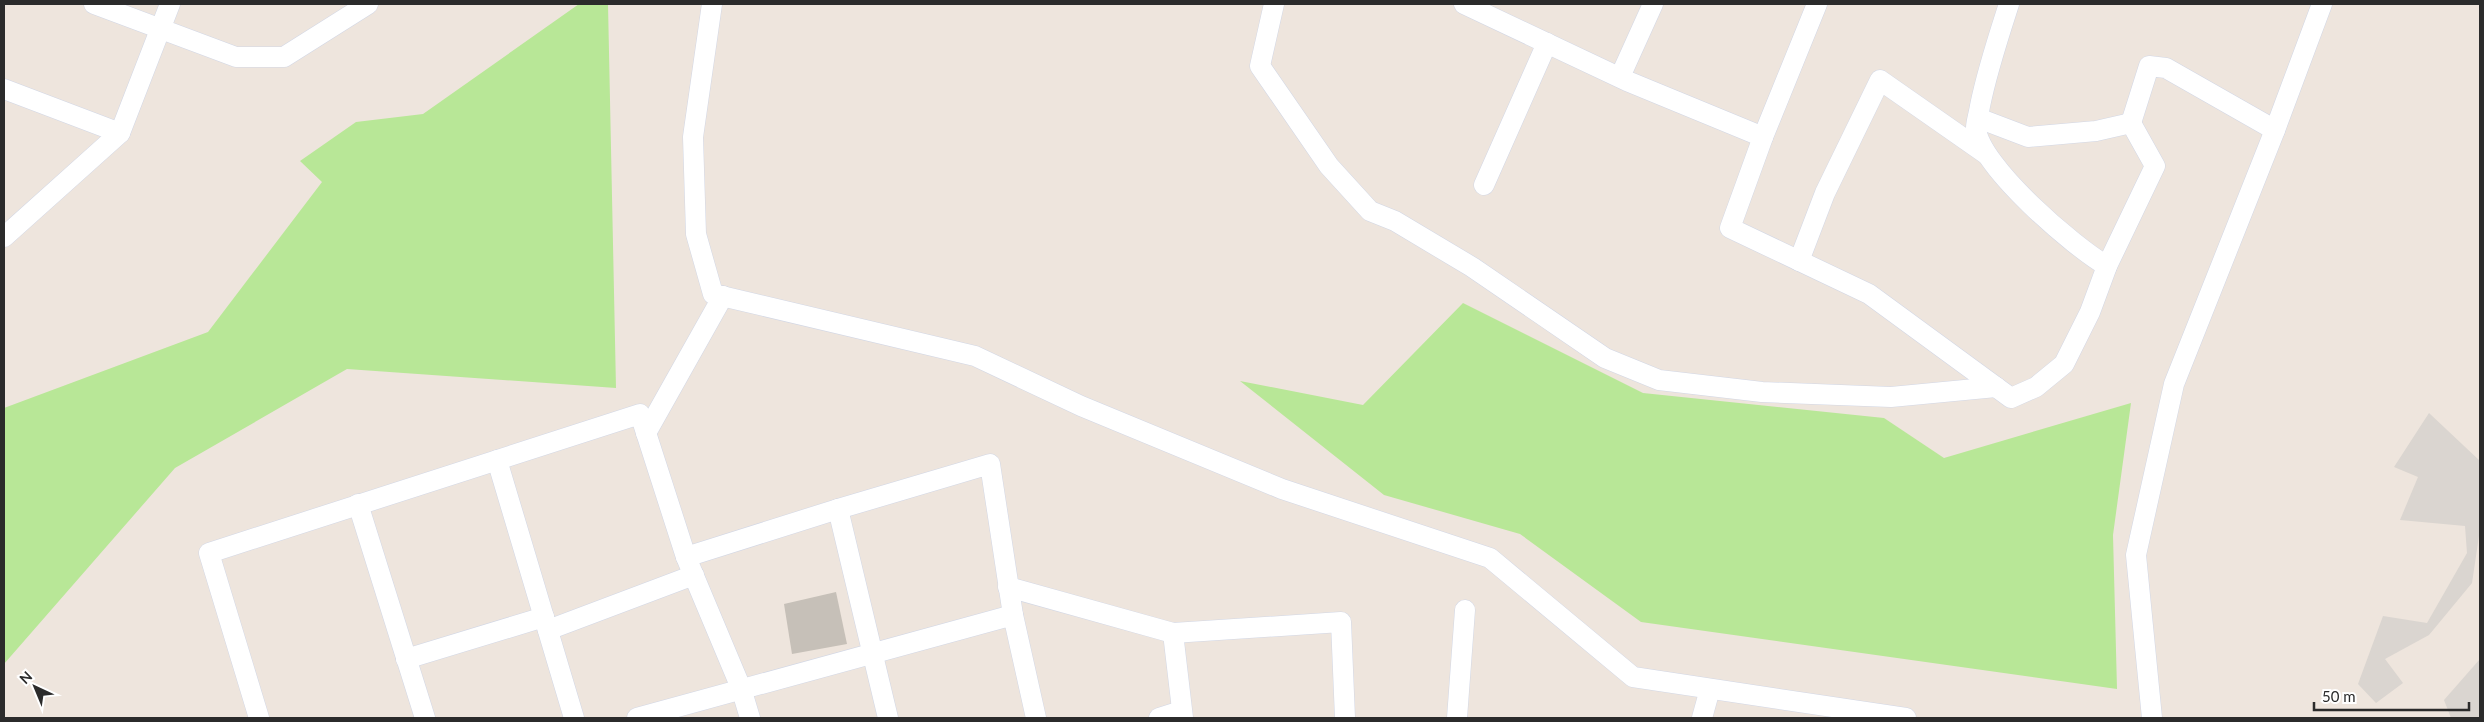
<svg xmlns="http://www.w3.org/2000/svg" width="2484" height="722" font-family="Lato,sans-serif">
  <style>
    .green { fill: #b8e797 }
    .plaza { fill: #dad5d0 }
    .building { fill: #c6c0b8 }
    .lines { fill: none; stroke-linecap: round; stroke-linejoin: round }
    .street-casing { stroke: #d2d7e5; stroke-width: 21 }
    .street { stroke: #fff; stroke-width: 20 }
  </style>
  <rect width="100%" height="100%" fill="#eee5dd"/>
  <g class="green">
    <path d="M579,4H608L616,388L347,369L175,468L4,664V408L208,332L322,182L300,161L356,122L423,114Z"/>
    <path d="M1463,303L1643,393L1884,418L1944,458L2131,403L2113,535L2117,689L1641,622L1520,534L1384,495L1240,381L1363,405Z"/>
  </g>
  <g class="plaza">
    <path d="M2429,413L2480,461V529L2472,583L2429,635L2385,659L2403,683L2376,703L2358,684L2383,616L2427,623L2467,553L2465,526L2400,520L2418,477L2394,467Z"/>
    <path d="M2480,659V718H2451L2444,700Z"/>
  </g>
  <path class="building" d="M836,592L847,644L792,654L784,604Z"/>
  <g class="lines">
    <g class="street-casing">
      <g id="street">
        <path d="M94,4L236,57H284L368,4"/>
        <path d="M712,4L693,137L696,234L713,294L975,356L1081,406L1282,489L1490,558L1633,677L1906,718"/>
        <path d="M1274,4L1260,66L1329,166L1370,211L1395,221L1472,267L1605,358L1659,380L1762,392L1891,397L1996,387"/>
        <path d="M1464,4L1627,81L1763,137"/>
        <path d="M1817,4L1763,137L1730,228L1869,294L2011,398L2036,387L2064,364L2090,312L2107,266L2155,166L2131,123L2096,131L2028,137L1978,118"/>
        <path d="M2009,4C1998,38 1987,71 1980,106C1979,113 1976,122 1976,128C1979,166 2075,248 2107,266"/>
        <path d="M1620,77L1653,4"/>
        <path d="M4,89L120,133"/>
        <path d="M2131,123L2149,66L2166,68L2275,130"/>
        <path d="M1484,185L1547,43"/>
        <path d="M4,237L120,133L170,4"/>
        <path d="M1799,261L1825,193L1880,80L1986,154"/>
        <path d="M646,433L723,296"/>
        <path d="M497,460L574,718"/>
        <path d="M358,504L425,718"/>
        <path d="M838,509L888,718"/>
        <path d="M686,557L838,509L990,464L1013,615"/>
        <path d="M1008,587L1173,633L1341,622L1345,718"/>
        <path d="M548,630L694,575"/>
        <path d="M1173,633L1183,718"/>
        <path d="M406,659L544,617"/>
        <path d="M259,718L209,553L640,414L686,557L741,688L750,718"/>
        <path d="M637,718L1013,615L1036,718"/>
        <path d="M1159,718L1181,711"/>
        <path d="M1457,718L1465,610"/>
        <path d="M1702,718L1710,689"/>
        <path d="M2152,718L2136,555L2174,384L2275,130L2322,4"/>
      </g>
    </g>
    <use href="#street" class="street"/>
  </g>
  <rect width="2484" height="722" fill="none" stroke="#2b2b2b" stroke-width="10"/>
  <g transform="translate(35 687) rotate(316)" stroke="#ffffff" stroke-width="4" paint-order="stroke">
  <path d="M0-4L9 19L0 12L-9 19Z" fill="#2b2b2b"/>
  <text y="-8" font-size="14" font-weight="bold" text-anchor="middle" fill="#2b2b2b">N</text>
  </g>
  <path d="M2314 702v8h155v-8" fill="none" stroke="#2b2b2b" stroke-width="2.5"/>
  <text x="2322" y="702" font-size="15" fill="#2b2b2b" stroke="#ffffff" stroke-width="4" paint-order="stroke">50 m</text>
</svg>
